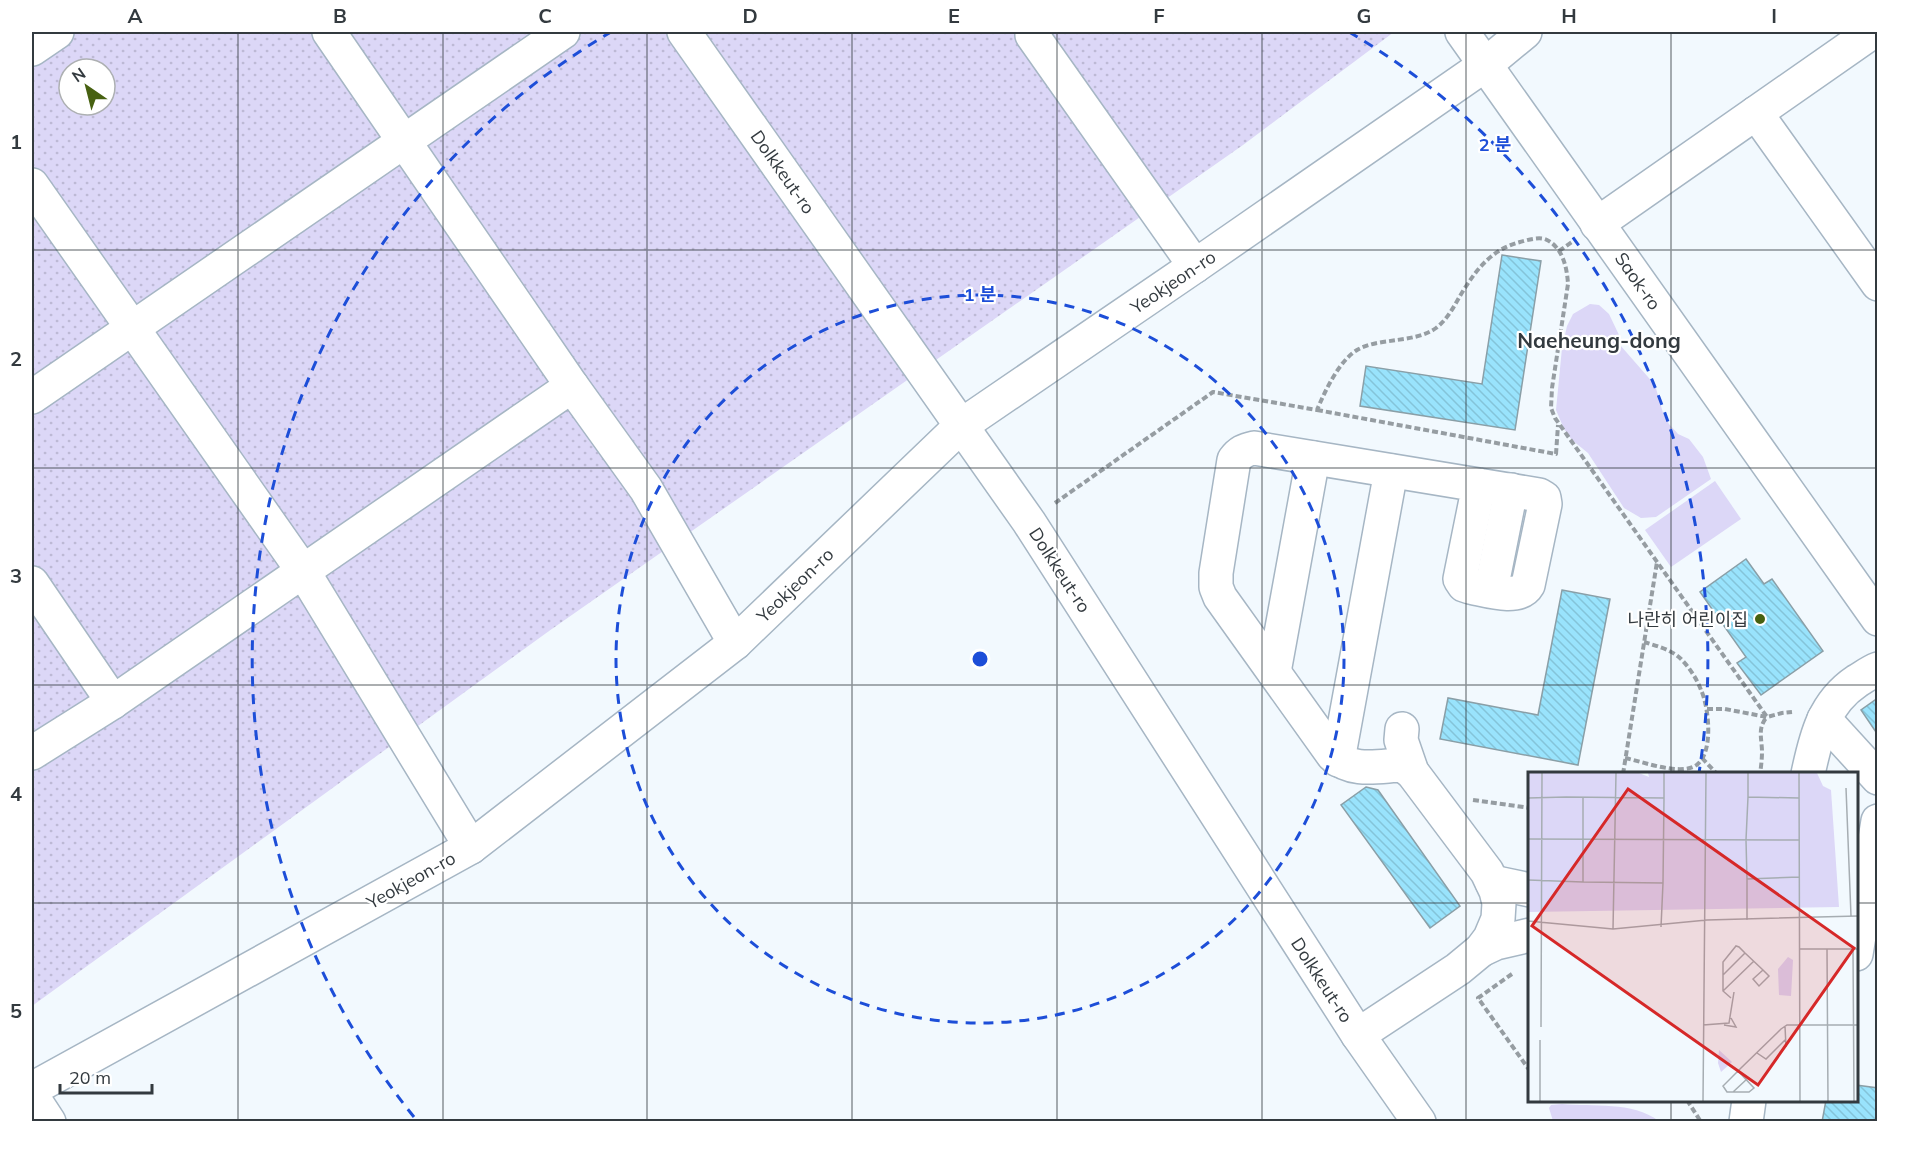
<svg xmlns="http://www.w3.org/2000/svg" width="1909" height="1153" font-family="Mulish,'Noto Sans KR',sans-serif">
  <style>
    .grass { fill: url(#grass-dots); fill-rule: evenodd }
    .green { fill: #dcd7f7 }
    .building { fill: url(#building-back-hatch); stroke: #8a9fa7; stroke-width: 1.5 }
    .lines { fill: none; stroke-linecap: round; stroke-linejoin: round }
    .minor-casing { stroke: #a6b6c4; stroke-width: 36 }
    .path { stroke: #969da2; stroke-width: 4; stroke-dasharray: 6 3; stroke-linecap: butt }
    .minor { stroke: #fff; stroke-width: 33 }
    .grid { fill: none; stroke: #333a3f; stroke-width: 1.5; stroke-opacity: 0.55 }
    .ring { fill: none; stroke: #1d4ed8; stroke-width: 3; stroke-dasharray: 10 8 }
    .poi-dot { fill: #476111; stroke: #fff; stroke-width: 2 }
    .labels { text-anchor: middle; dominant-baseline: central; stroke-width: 4.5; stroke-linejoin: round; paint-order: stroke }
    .street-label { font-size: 18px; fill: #333a3f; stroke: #fff }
    .poi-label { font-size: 18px; fill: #333a3f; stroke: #fff; text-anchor: end }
    .quarter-label { font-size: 21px; font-weight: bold; fill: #333a3f; stroke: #fff }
    .inset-road { fill: none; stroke: #a6adb2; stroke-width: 1.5 }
    .view { fill: #d62828; fill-opacity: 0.15; stroke: #d62828; stroke-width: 3 }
    .inset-edge { fill: none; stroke: #333a3f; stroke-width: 3 }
    .centre { fill: #1d4ed8; stroke: #fff; stroke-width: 3 }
    .ring-label { font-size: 18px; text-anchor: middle; font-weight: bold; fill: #1d4ed8; stroke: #fff; stroke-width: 4.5; stroke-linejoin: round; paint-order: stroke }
    .neatline { fill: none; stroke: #333a3f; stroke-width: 2 }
    .grid-label { font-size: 20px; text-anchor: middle; font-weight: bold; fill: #333a3f }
  </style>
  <defs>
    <pattern id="grass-dots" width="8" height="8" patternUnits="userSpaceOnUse" patternTransform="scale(1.5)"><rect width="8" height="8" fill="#dcd7f7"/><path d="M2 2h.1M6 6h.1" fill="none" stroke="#bdb9d5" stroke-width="1.8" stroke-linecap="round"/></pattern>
    <pattern id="building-back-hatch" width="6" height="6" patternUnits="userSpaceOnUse" patternTransform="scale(1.5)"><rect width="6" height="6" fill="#99e3fc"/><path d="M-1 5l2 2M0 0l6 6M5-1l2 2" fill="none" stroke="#84c4d9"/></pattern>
  </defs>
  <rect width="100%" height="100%" fill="#f2f9fe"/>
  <path class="grass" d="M32,32H1394L1243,145L549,631L32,1006ZM69,69H105V105H69Z"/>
  <g class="green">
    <path d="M1590,304L1599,305L1609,314L1619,335L1620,345L1655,385L1663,413L1669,424L1678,434L1689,439L1703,457L1711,479L1656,517L1641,518L1624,508L1588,453L1572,440L1564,429L1556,410L1562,348L1567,326L1573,314Z"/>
    <path d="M1715,481L1741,519L1671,567L1645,530Z"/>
    <path d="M1562,1104C1593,1107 1632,1101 1659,1121H1553L1549,1108L1551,1105Z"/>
  </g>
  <g class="building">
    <path d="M1502,255L1541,261L1515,430L1360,406L1366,366L1482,384Z"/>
    <path d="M1746,559L1764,584L1772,579L1823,651L1761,695L1737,663L1746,657L1700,592Z"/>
    <path d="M1562,590L1610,599L1578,765L1440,739L1448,698L1538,715Z"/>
    <path d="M1875,700L1878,703V735L1861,710Z"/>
    <path d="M1366,787L1378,790L1460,906L1430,928L1341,805Z"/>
    <path d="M1856,1085L1878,1088V1122H1822L1826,1100H1856Z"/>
  </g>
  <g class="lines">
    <g class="minor-casing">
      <g id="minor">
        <path d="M684,32L1029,522L1358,1035L1419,1122"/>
        <path d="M1462,32L1878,619"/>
        <path d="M1032,35L1195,266"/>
        <path d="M32,49L57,32"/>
        <path d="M1756,113L1878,284"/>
        <path d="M32,185L303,571L471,847"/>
        <path d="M1597,224L1872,32"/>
        <path d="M572,386L646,489L735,643"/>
        <path d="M32,397L563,32"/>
        <path d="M32,583L113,702L572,386L329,32"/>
        <path d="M1491,590L1511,490"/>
        <path d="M1274,672L1313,458"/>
        <path d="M1824,719L1878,778"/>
        <path d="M32,753L113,702"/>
        <path d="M1338,760L1391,471"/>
        <path d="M1412,772L1402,765C1378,766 1353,773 1333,755L1220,597L1216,587V573L1234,460C1240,452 1245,450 1254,448C1349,464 1444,480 1539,495L1544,498L1545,504L1528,585C1519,601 1486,590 1470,587L1464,585L1460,579L1479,485"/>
        <path d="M1808,774C1816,736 1824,703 1857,681C1864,677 1870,672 1878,669"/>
        <path d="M1492,882L1530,890"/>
        <path d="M1481,950L1496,943L1530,935"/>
        <path d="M1856,954L1878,821"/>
        <path d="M1358,1035L1458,969L1481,950L1490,938L1498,919L1499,903L1496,891L1487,872L1412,772L1401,740L1402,729"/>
        <path d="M32,1089L471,847L735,643L962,425L1195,266L1485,65L1525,32"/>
        <path d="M32,1096L49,1122"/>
        <path d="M1746,1122L1749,1100"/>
      </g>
    </g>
    <g class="path">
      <path d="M1559,251L1572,242"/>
      <path d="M1317,410L1556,454L1558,425"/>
      <path d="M1055,503L1213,392L1317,410C1325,391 1339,361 1357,350C1369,343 1384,342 1397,340C1411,338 1425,336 1436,328C1449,318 1455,304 1463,291C1478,267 1493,249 1520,242C1528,240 1540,236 1547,240C1563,248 1567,268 1568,284L1552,388L1551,408L1555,418L1767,717L1782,713L1792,712"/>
      <path d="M1707,709H1725L1767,717C1757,728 1762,739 1762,752C1762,759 1761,767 1760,774"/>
      <path d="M1625,758C1644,762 1675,774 1693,767C1715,758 1709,707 1701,690C1697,679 1689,667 1681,659C1672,650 1657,646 1644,642"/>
      <path d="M1702,758L1717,774"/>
      <path d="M1623,774L1657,562"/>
      <path d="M1473,800L1530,808"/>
      <path d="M1512,974L1478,998L1530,1071"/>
      <path d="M1687,1100L1701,1122"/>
    </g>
    <use href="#minor" class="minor"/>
  </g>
  <path class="grid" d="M238,32V1122M443,32V1122M647,32V1122M852,32V1122M1057,32V1122M1262,32V1122M1466,32V1122M1671,32V774M32,250H1878M32,468H1878M32,685H1878M32,903H1530M1856,903H1878M1671,1100V1122"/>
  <g class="ring">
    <circle cx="980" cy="659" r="364"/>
    <path d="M414 1117A728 728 0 0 1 611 32M1349 32A728 728 0 0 1 1699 773"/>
  </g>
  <circle class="poi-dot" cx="1760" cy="619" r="6"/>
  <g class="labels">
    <g class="street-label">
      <text transform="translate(783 172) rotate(55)">Dolkkeut-ro</text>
      <text transform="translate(1638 281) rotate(55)">Saok-ro</text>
      <text transform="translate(1173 282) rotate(-34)">Yeokjeon-ro</text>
      <text transform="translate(1060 570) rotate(57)">Dolkkeut-ro</text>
      <text transform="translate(795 585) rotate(-44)">Yeokjeon-ro</text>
      <text transform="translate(411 880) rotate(-29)">Yeokjeon-ro</text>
      <text transform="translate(1322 980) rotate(57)">Dolkkeut-ro</text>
    </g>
    <g class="poi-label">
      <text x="1748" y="619">나란히 어린이집</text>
    </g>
    <g class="quarter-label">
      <text x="1599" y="340">Naeheung-dong</text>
    </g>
  </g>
  <g transform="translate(1528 772)">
    <rect width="330" height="330" fill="#f2f9fe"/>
    <path d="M0,1H111L121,5L120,1H289L295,14L303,18L311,135L0,140Z" fill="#dcd7f7"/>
    <path d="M260,185L265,188L263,224L251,223L250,197ZM191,278L204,290L193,300L190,291Z" fill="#dcd7f7"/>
    <path class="inset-road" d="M271,1L272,329M318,16L323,144M220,25V1M0,26L38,25L136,26L135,111L55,110V25M136,26V1M271,26L220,25L218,68L219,107L271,105M0,67L271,68M219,107V148M0,108L55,110M0,149L85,157L179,148L330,144M133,155L135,111M85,157L88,1M271,177H330M299,177L300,329M325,177L326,329M195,203L217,181M195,219L226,189M203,226L195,219V190L208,174L211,175L217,181L235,198L241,204L231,214L225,207L235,198M175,253L201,251L206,220M196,253L208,255L203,246M257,254L258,275M13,255L14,1M12,268V329M229,281L238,287L258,267M210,299L226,316L221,320H199L195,314L213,296L249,261L253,257L259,253H330M205,320L219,307M175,329L178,1"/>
    <path class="view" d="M100,17L326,176L230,313L4,154Z"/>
    <rect width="330" height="330" class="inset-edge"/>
  </g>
  <circle cx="980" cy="659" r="9" class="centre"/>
  <g class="ring-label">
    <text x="1495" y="151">2 분</text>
    <text x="980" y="301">1 분</text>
  </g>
  <rect width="1909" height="1153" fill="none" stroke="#ffffff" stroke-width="66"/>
  <g transform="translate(87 87) rotate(325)"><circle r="28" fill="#ffffff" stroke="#adb0b2" stroke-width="1.5"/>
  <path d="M0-4.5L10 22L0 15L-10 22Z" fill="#476111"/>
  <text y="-9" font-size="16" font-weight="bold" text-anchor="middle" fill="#333a3f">N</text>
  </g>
  <path d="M60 1084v9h92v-9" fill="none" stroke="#333a3f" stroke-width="3"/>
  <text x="69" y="1084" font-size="18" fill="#333a3f" stroke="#ffffff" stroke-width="4.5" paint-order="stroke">20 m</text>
  <rect x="33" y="33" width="1843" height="1087" class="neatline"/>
  <g class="grid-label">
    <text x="135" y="23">A</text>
    <text x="340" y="23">B</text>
    <text x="545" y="23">C</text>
    <text x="750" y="23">D</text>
    <text x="954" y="23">E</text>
    <text x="1159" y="23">F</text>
    <text x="1364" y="23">G</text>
    <text x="1569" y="23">H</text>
    <text x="1774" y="23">I</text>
    <text x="16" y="149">1</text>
    <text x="16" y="366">2</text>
    <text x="16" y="583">3</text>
    <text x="16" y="801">4</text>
    <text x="16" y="1018">5</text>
  </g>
</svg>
